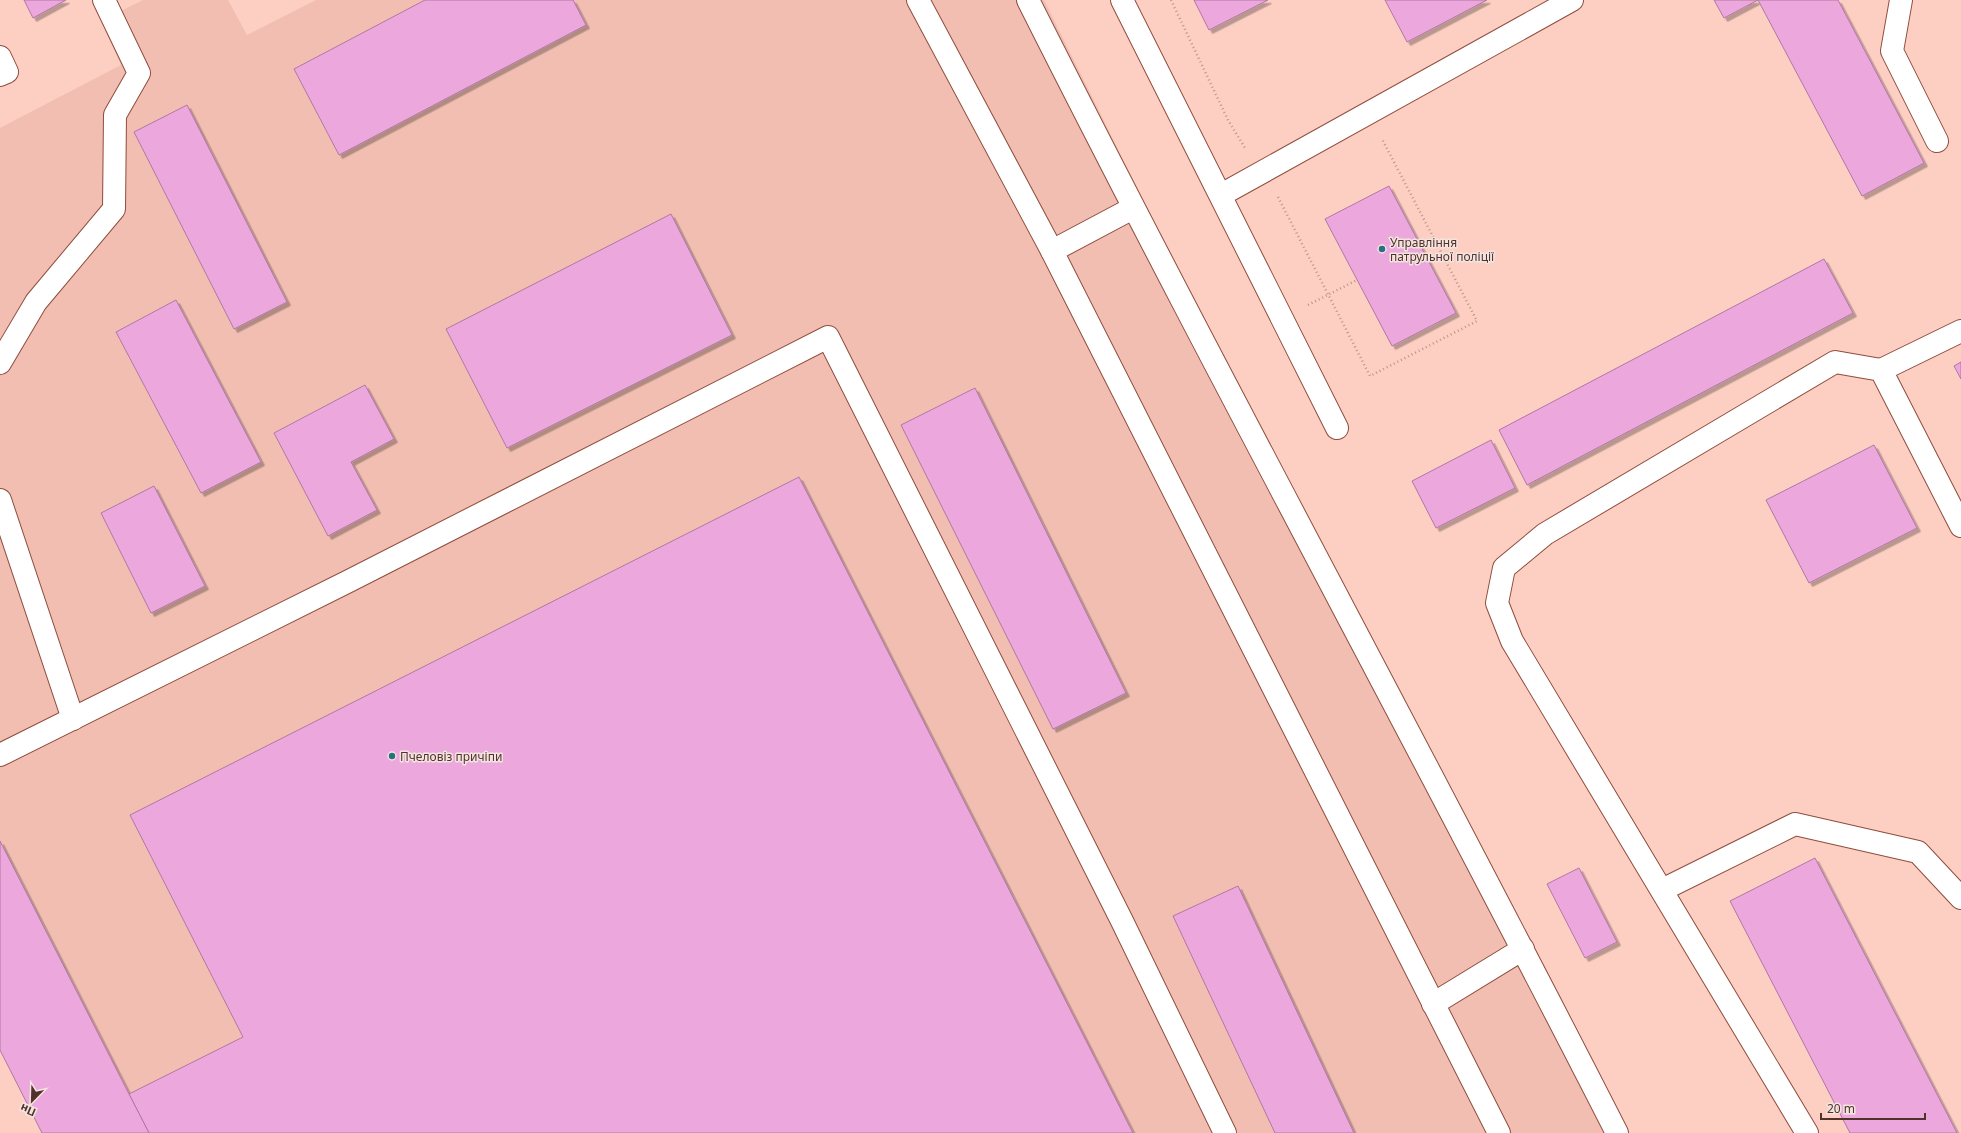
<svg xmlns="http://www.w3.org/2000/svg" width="1961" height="1133" font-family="'Noto Sans',sans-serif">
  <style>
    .built { fill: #f1beb1 }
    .building { fill: #eca8dd; stroke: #b077a4; filter: url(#shadow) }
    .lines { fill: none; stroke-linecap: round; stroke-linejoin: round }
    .minor-casing { stroke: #8f4d3d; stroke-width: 24 }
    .path { stroke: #bd9489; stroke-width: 2.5; stroke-dasharray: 1 3; stroke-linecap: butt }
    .minor { stroke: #fff; stroke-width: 22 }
    .poi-dot { fill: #2b707f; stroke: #f4e4e0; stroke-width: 1.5 }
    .labels { text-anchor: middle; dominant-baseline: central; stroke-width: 3; stroke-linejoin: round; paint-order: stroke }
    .poi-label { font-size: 12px; fill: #51322b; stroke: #f4e4e0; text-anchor: start }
  </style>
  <defs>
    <filter id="shadow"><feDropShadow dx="3.5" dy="3.5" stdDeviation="0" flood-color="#0004"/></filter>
  </defs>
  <rect width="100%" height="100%" fill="#fdcec2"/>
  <path class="built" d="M143,0H228L247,35L316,0H1044L1606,1133H43L0,1049V128L121,65L101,21Z"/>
  <g class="building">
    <path d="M24,0H66L33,18Z"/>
    <path d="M425,0H573L586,25L339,155L294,69Z"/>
    <path d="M1194,0H1268L1209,30Z"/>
    <path d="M1385,0H1487L1407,42Z"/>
    <path d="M1714,0H1838L1924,163L1862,196L1758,0L1724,18Z"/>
    <path d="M187,105L287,302L234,329L134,132Z"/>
    <path d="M1389,186L1456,313L1392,346L1325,219Z"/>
    <path d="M671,214L732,335L507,448L446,329Z"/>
    <path d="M1824,259L1853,313L1527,485L1499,430Z"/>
    <path d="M176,300L261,462L201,493L116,332Z"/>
    <path d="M1961,362V379L1954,366Z"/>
    <path d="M365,385L394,439L351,462L377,510L328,536L274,433Z"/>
    <path d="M975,388L1126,693L1053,729L901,425Z"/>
    <path d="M1491,440L1515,488L1436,528L1412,481Z"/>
    <path d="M1874,445L1917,528L1809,583L1766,500Z"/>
    <path d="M799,477L1133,1133H149L129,1094L243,1037L130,815Z"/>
    <path d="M154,486L205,586L151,613L101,513Z"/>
    <path d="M0,841L129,1094L149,1133H42L0,1050Z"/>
    <path d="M1815,858L1957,1133H1850L1730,901Z"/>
    <path d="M1579,868L1617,942L1585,958L1547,884Z"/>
    <path d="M1238,886L1354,1133H1275L1173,916Z"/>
  </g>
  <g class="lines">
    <g class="minor-casing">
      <g id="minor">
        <path d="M918,0L1052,251L1499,1133"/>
        <path d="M1028,0C1219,380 1424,754 1617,1133"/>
        <path d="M1122,0L1337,428"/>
        <path d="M1901,0L1892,51L1937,141"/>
        <path d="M0,57L7,72L0,75"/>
        <path d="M1221,195L1572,0"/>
        <path d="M1052,251L1133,208"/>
        <path d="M0,363L36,302L114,209L115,115L139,73L104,0"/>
        <path d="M1881,370L1961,331"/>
        <path d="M0,500L73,719"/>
        <path d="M0,755L349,581L828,337L1122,921L1225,1133"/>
        <path d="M1662,890L1795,824L1918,852L1961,898"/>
        <path d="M1433,1004L1523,949"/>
        <path d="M1807,1133L1512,641L1497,603L1504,568L1545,534L1835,362L1881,370L1961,526"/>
      </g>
    </g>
    <g class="path">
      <path d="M1171,0L1228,120L1245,148"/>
      <path d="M1278,197L1370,376L1477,321L1382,139"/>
      <path d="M1308,305L1357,280"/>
    </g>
    <use href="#minor" class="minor"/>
  </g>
  <g class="poi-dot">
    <circle cx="1382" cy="249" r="4"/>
    <circle cx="392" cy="756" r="4"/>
  </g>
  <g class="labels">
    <g class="poi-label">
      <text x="1390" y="242">Управління<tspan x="1390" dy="14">патрульної поліції</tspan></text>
      <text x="400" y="756">Пчеловіз причіпи</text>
    </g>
  </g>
  <g transform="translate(32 1101) rotate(203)" stroke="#f4e4e0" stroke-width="3" paint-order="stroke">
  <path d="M0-3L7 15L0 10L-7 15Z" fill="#51322b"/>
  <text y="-6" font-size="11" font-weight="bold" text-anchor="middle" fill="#51322b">Пн</text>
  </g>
  <path d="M1821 1113v6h104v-6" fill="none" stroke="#51322b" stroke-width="2"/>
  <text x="1827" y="1113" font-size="12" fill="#51322b" stroke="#f4e4e0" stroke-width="3" paint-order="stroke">20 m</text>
</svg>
